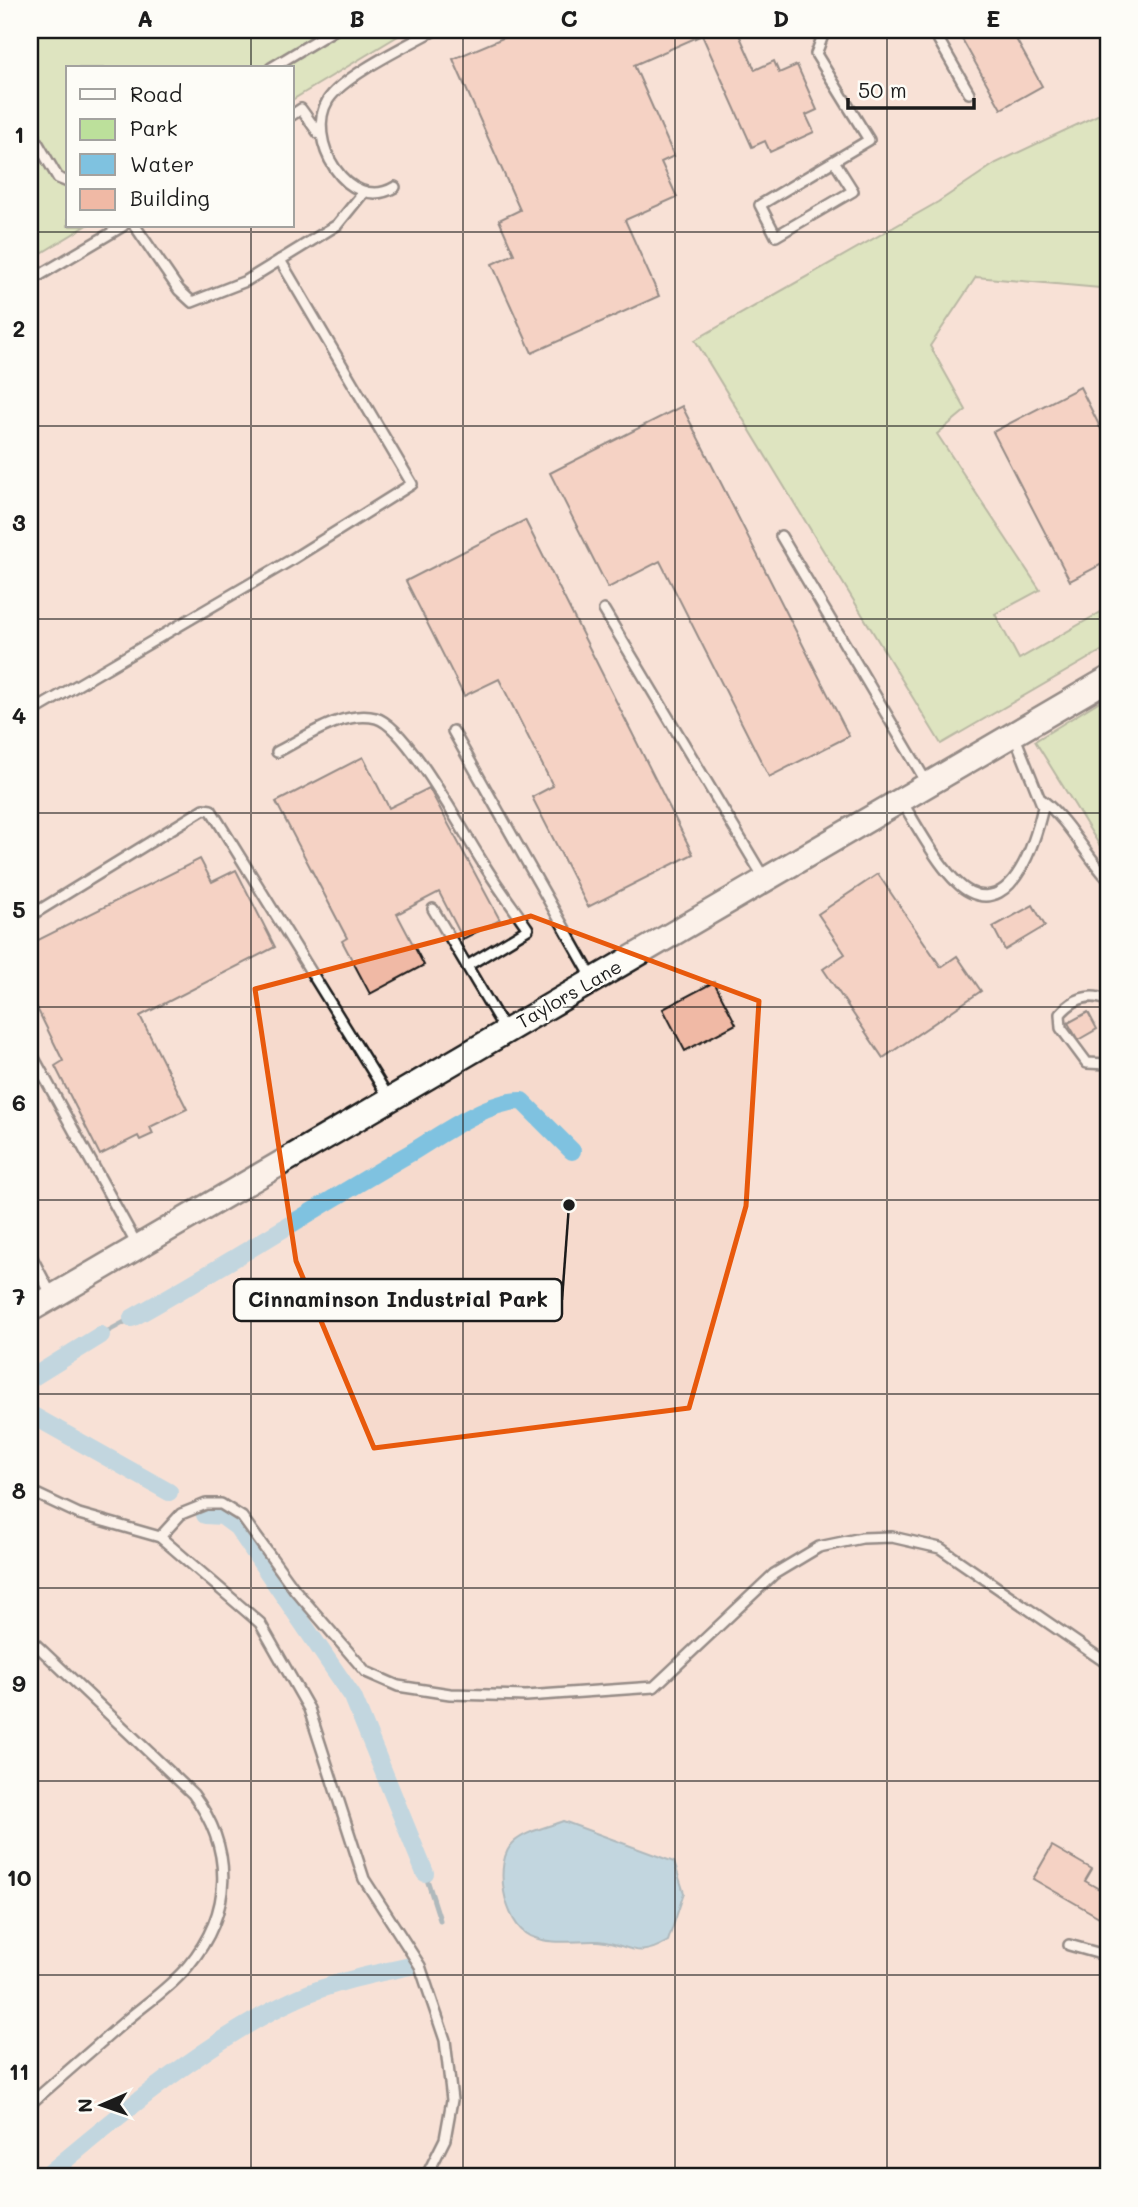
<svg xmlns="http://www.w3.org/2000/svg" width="1138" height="2207" font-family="Mali,sans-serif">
<rect width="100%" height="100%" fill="#f9e8de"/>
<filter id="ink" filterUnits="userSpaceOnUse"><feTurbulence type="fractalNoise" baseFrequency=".0143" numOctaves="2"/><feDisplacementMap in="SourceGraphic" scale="14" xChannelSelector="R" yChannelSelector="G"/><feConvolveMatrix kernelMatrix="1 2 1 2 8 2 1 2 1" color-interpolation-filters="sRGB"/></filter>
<g filter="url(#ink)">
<path fill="#f6dacd" d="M358,30h750v2147h-1078v-1945l38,-6h224v-140z"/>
<g fill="#bce09b" stroke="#6c7e5c" stroke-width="2">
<path d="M30,30h364l4,6 -106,64v-32h-224v158h18l-56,34z"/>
<path d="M1092,30h16v29z"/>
<path d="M1108,110v170l-8,8 -124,-11 -46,69 36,64 -29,24 103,156 -45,24 24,45 89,-51v39l-167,97 -246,-404 243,-138 58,-39z"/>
<path d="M1108,696v163l-73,-118z"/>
</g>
<path fill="#7fc2e0" stroke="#578092" stroke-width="2" d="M563,1821l111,41 10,31 -16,48c-34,20 -37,3 -70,0 -22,-1 -46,5 -68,-5 -26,-12 -38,-75 -16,-94 12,-11 34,-15 49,-21z"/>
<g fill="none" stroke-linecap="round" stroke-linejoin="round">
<g stroke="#578092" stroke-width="5">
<path d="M101,1335l31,-17"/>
<path d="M425,1873l15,47"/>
</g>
<g stroke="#7fc2e0" stroke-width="18">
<path d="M132,1318c95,-53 186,-112 280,-166 28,-17 77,-52 110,-51l50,50"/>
<path d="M30,1379l71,-44"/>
<path d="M30,1414l139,78"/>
<path d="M205,1515l17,1 15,11 116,170 72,176"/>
<path d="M45,2177c74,-62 165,-139 253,-179 35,-16 75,-24 113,-32"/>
</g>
</g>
<g fill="#f0b9a5" stroke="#1c1c1c" stroke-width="2">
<path d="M522,30h215l18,40 19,-9 5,12 18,-8 20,45 -11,5 8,17 -44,20 -5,-11 -13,6 -50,-112 -68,30 40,91 -13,6 16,35 -52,23 34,76 -127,57 -40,-89 22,-10 -15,-34 21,-10 -67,-151z"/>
<path d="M957,30h54l31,56 -41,23z"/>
<path d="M1080,387l28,56v118l-38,20 -77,-149z"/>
<path d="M682,406l167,330 -80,41 -109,-216 -52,27 -58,-115z"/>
<path d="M525,520l168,334 -105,53 -56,-110 21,-11 -54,-107 -35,17 -58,-115z"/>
<path d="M363,757l26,51 40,-20 71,132 -37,19 -24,-47 -42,22 27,51 -54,29 -28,-53 5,-3 -71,-136z"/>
<path d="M200,859l12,23 24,-12 39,77 -135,69 47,93 -37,18 3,7 -13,6 -2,-4 -38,19 -45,-89 8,-5 -33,-67v-50z"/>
<path d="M878,874l63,93 16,-11 24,35 -98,67 -60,-89 22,-15 -27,-40z"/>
<path d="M1033,905l12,21 -40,24 -12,-23z"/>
<path d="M714,982l22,42 -51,27 -22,-42z"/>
<path d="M1088,1012l9,17 -19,11 -10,-17z"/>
<path d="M1052,1846l40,23 -7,12 23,13v7l-9,16 -66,-38z"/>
</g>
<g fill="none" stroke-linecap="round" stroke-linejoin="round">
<defs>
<g id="service">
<path d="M825,30l-9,24 53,86 -109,65 16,31 77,-45 -19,-30"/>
<path d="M933,30l36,63"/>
<path d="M271,68l63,-38"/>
<path d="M292,115l9,-6 18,25"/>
<path d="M30,130l28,48 10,4"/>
<path d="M395,187c-47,28 -91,-49 -67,-87 15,-24 80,-55 107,-70"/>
<path d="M135,226l44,64 13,12 54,-21 91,-56 26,-32"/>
<path d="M30,281l93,-55"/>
<path d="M781,536l146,247"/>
<path d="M1108,595v6"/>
<path d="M604,610l160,268"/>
<path d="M1100,686l8,13"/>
<path d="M30,713l261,-153 121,-76 -132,-224"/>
<path d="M453,731l140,248"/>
<path d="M277,752c27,-14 66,-42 99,-34 31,8 88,116 107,145 14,23 30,44 45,66l-61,37"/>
<path d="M1042,800c27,21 42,53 66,79"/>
<path d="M902,802c15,23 43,78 68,90 44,22 66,-54 73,-85l-28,-70"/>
<path d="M433,909l72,121"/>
<path d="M30,916l174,-107 7,1 178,288"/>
<path d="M1108,1001c-18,-9 -35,-2 -48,13l1,14 26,35 21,1"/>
<path d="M30,1051l107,194"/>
<path d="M30,1254l22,42"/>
<path d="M30,1491l49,23 81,23 100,86 49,86 55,170 56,87 25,74 7,60 -7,39 -19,38"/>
<path d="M160,1537l21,-23 25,-10h15l21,13 53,73 71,82 32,14 52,8 76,2 128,-9 120,-113 45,-27 43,-9 30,-1 48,11 168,116"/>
<path d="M30,1639l163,155c41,55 40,118 -5,172 -17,21 -44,39 -65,57 -31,27 -62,54 -93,81"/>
<path d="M1069,1945l39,11"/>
</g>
<path id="tertiary" d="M30,1310l1078,-631"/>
</defs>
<use href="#service" stroke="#1c1c1c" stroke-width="14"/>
<use href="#tertiary" stroke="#1c1c1c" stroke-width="28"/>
<use href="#service" stroke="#fdfcf7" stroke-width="9"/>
<use href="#tertiary" stroke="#fdfcf7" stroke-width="23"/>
</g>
</g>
<path d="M0 0H1138V2207H0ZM531,916l228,85 -13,205 -57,202 -315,40 -78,-187 -41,-272z" fill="#f9e8de" fill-opacity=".55" fill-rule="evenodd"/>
<path fill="none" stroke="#e8590c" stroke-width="5" stroke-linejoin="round" d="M531,916l228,85 -13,205 -57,202 -315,40 -78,-187 -41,-272z"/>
<path fill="none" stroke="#1c1c1c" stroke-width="2" stroke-opacity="0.55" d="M251,30v38M463,30v2147M675,30v2147M887,30v2147M251,226v1951M30,232h1078M30,426h1078M30,619h1078M30,813h1078M30,1007h1078M30,1200h1078M30,1394h1078M30,1588h1078M30,1781h1078M30,1975h1078"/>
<g text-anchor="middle" stroke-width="5" stroke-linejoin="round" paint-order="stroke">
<g font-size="19" fill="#1c1c1c" stroke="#fdfcf7">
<text transform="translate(569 994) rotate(-30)" y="7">Taylors Lane</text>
</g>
</g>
<path fill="none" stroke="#1c1c1c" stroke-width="2.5" d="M569 1205L562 1300"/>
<circle fill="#1c1c1c" stroke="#fdfcf7" stroke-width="2.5" cx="569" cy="1205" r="7"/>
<rect fill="#fdfcf7" stroke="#1c1c1c" stroke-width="2.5" x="234" y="1279" width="328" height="42" rx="7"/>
<g font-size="21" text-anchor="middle" font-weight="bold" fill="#1c1c1c">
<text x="398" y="1307">Cinnaminson Industrial Park</text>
</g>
<rect width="1138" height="2207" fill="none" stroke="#fdfcf7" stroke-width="77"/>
<rect x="66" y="66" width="228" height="161" fill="#fdfcf7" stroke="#a3a29f" stroke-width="2"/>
<rect x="80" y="89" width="35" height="10" fill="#fdfcf7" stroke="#a3a29f" stroke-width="2"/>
<text x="130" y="102" font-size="21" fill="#1c1c1c">Road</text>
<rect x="80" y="119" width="35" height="21" fill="#bce09b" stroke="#a3a29f" stroke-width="2"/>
<text x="130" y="136" font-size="21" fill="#1c1c1c">Park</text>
<rect x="80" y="154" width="35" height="21" fill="#7fc2e0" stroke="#a3a29f" stroke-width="2"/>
<text x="130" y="172" font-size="21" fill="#1c1c1c">Water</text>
<rect x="80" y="189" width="35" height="21" fill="#f0b9a5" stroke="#a3a29f" stroke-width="2"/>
<text x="130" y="206" font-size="21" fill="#1c1c1c">Building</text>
<g transform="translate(102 2105) rotate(268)" stroke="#fdfcf7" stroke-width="5" paint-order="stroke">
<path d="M0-5L12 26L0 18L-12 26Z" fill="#1c1c1c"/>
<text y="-10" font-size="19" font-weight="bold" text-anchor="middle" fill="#1c1c1c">N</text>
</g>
<path d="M848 98v10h126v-10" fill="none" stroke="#1c1c1c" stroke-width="3.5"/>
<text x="858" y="98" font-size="21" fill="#1c1c1c" stroke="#fdfcf7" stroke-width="5" paint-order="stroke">50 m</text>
<rect x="38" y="38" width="1062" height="2130" fill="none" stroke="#1c1c1c" stroke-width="2.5"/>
<g font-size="23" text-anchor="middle" font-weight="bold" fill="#1c1c1c">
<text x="145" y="27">A</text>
<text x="357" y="27">B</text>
<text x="569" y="27">C</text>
<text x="781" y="27">D</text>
<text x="993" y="27">E</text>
<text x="19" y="143">1</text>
<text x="19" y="337">2</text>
<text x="19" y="531">3</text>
<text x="19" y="724">4</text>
<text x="19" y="918">5</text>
<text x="19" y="1111">6</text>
<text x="19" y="1305">7</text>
<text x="19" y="1499">8</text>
<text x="19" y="1692">9</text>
<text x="19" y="1886">10</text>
<text x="19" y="2080">11</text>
</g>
</svg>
